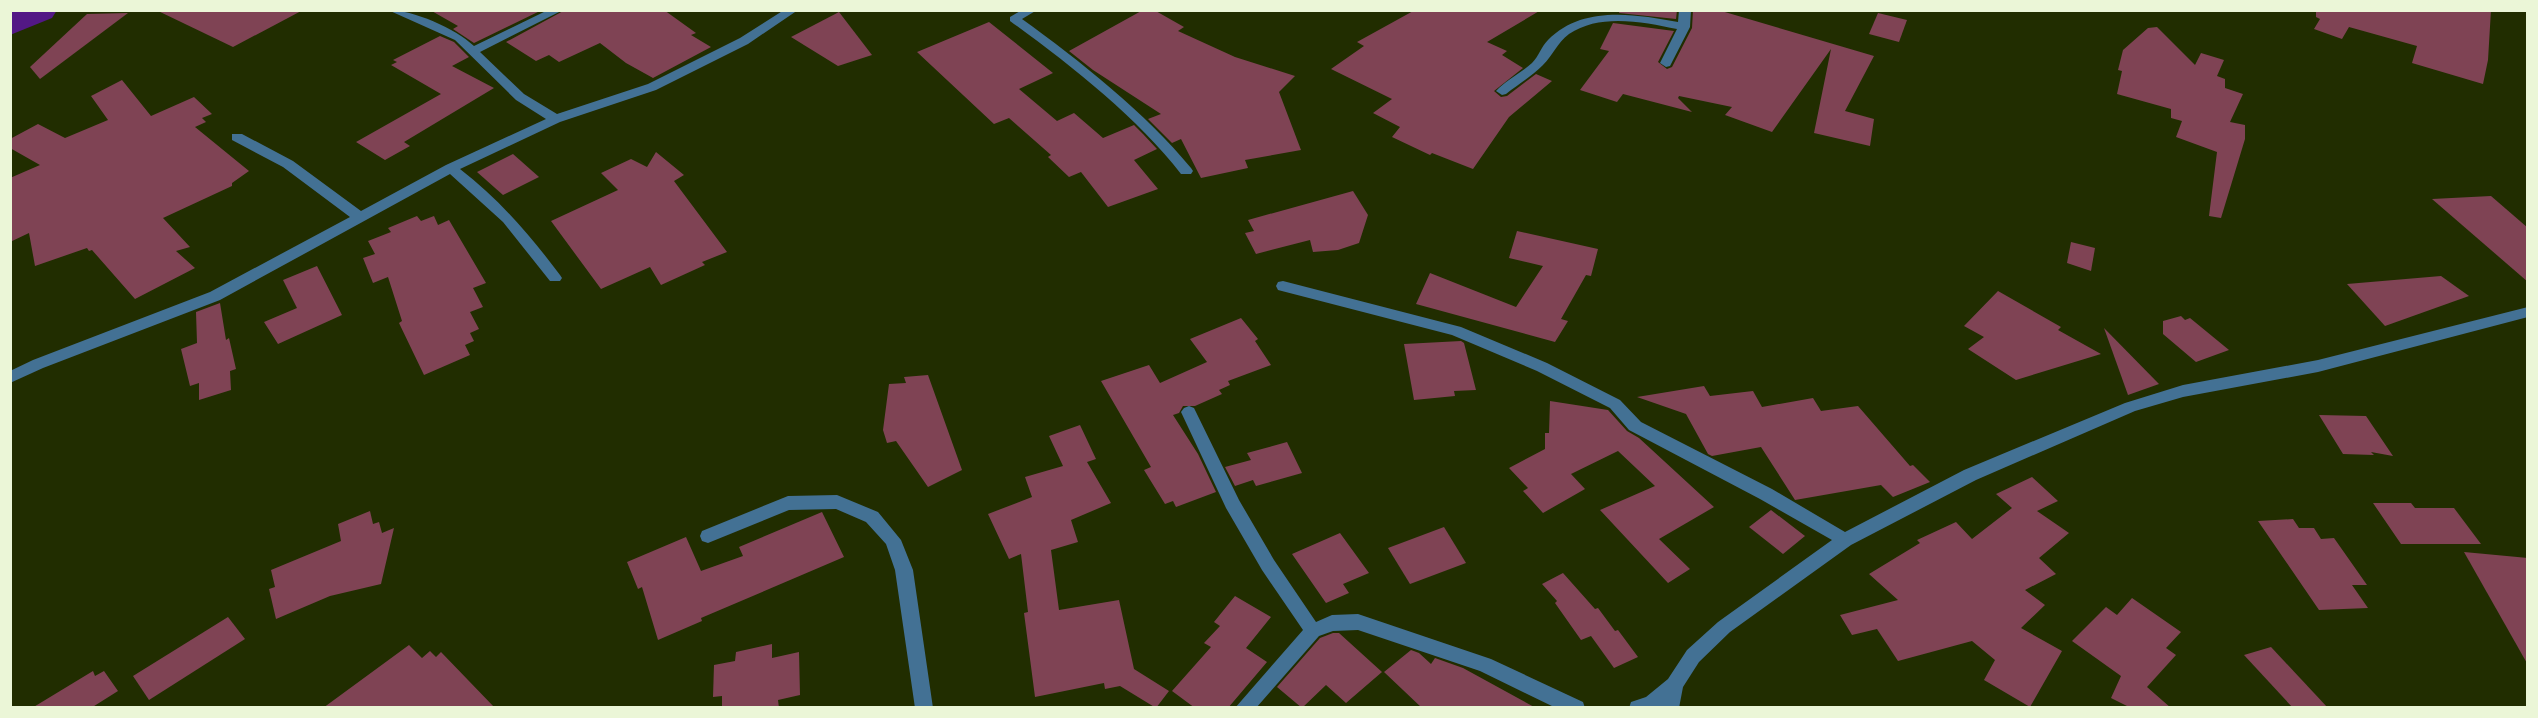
<svg xmlns="http://www.w3.org/2000/svg" width="2538" height="718" font-family="'IBM Plex Sans',sans-serif">
<rect width="100%" height="100%" fill="#212d00"/>
<g fill="none" stroke-linecap="round" stroke-linejoin="round">
<path fill="#531885" fill-rule="evenodd" d="M10,10h47l-5,8 -42,17z"/>
</g>
<g fill="#7f4354">
<path d="M156,10h147l-70,37z"/>
<path d="M430,10h112l-68,33 -21,-14 5,-3z"/>
<path d="M565,10h99l32,23 -5,2 20,12 -58,31 -27,-15 -26,-20 -41,19 -10,-7 -13,6 -30,-19z"/>
<path d="M1143,10h11l30,17 -6,4 57,26 60,19 -16,16 22,58 -56,10 3,8 -47,10 -20,-39 -9,4 -24,-24 13,-5 -68,-44 -24,-19z"/>
<path d="M1415,10h126l-54,32 20,9 -5,4 21,13 -29,23 7,6 6,-1 29,-22 16,7 -43,36 -36,52 -41,-16 -2,2 -38,-18 8,-10 -27,-14 19,-14 -61,-30 33,-23 -7,-4z"/>
<path d="M1620,10h57l-1,9 -57,-6z"/>
<path d="M1693,10h25l156,46 -29,55 29,8 -4,27 -56,-13 17,-84 -59,83 -47,-17 7,-8 -53,-11 -1,2 14,14 -69,-18 -6,8 -37,-12 29,-39 -9,-2 13,-26 61,8 -16,31 9,7 5,-2 20,-39z"/>
<path d="M2316,10h175l-3,50 -5,24 -71,-21 5,-17 -68,-19 -7,12 -28,-10 6,-10 -4,-2z"/>
<path d="M839,12l33,43 -34,11 -47,-29z"/>
<path d="M128,13l-88,66 -10,-12 57,-53z"/>
<path d="M1878,13l29,7 -8,22 -30,-8z"/>
<path d="M989,22l64,51 -34,16 38,32 17,-8 29,25 31,-13 9,9 14,15 -23,11 24,29 -50,18 -27,-35 -12,5 -21,-20 3,-2 -42,-37 -15,6 -77,-72z"/>
<path d="M2157,27l38,38 6,-12 23,7 -7,16 8,3v9l18,6 -13,28 15,3v14l-24,79 -12,-2 8,-64 -41,-15 6,-16 -11,-3v-9l-54,-15 5,-23 -4,-1 5,-20 25,-22z"/>
<path d="M440,36l14,6 15,15 -17,9 42,22 -90,54 6,4 -25,14 -29,-18 85,-48 -50,-29 6,-3 -4,-2z"/>
<path d="M122,80l29,36 43,-19 18,17 -10,4 4,4 -11,5 54,44 -17,12v3l-69,32 27,29 -14,4 19,17 -60,31 -43,-49 -3,1 -2,-3 -52,18 -6,-33 -19,9v-64l30,-13 -30,-17v-9l28,-15 27,14 43,-18 -17,-24z"/>
<path d="M656,152l28,23 -10,6 53,71 -25,10 3,3 -44,20 -11,-18 -49,22 -50,-68 67,-31 -17,-17 30,-14 16,8z"/>
<path d="M513,154l26,23 -36,18 -26,-23z"/>
<path d="M1353,191l15,24 -9,28 -21,7 -25,2 -3,-12 -54,14 -11,-21 9,-2 -6,-11z"/>
<path d="M2491,196l37,32v54l-96,-83z"/>
<path d="M417,216l4,5 13,-5 4,9 11,-5 37,63 -13,5 10,19 -13,5 9,17 -9,4 4,8 -9,4 5,10 -46,20 -25,-52 3,-2 -14,-44 -15,6 -10,-25 12,-4 -7,-13 23,-9 -3,-4z"/>
<path d="M1517,231l81,18 -7,27 -5,-1 -25,44 7,2 -13,21 -139,-38 14,-31 86,34 27,-41 -34,-8z"/>
<path d="M2071,242l24,6 -4,23 -24,-8z"/>
<path d="M317,266l25,49 -64,29 -14,-22 33,-14 -14,-28z"/>
<path d="M2441,276l28,20 -84,30 -38,-42z"/>
<path d="M1998,291l63,36 -3,3 43,24 -85,26 -48,-31 16,-12 -20,-11z"/>
<path d="M220,303l6,37 3,-2 7,31 -6,2 1,19 -32,10v-17l-9,3 -9,-37 16,-6 -1,-31z"/>
<path d="M2181,316l4,4 5,-2 39,32 -33,12 -33,-28v-13z"/>
<path d="M1241,318l17,21 -3,2 16,24 -43,16 2,4 -11,5 3,4 -27,12h-12l-4,7 -6,2 25,39 18,38 -40,15 -3,-6 -8,3 -21,-34 7,-3 -50,-86 48,-16 11,18 47,-21 -17,-23z"/>
<path d="M2104,328l55,56 -31,11z"/>
<path d="M1461,341l3,2 12,47 -22,1 1,5 -41,4 -10,-56z"/>
<path d="M928,375l34,95 -34,17 -32,-46 -9,2 -4,-13 6,-46 17,-1 -2,-6z"/>
<path d="M1704,386l6,10 43,-5 9,16 51,-9 8,13 37,-5 52,60 3,-1 17,17 -37,15 -12,-12 -86,15 -34,-53 -49,9 -4,-2 -22,-40 -49,-17z"/>
<path d="M1550,401l58,9 19,21 12,7 75,69 -55,32 31,30 -22,14 -68,-73 55,-24 -37,-35 -47,23 14,15 -42,24 -20,-22 5,-3 -19,-20 36,-19v-16h4z"/>
<path d="M2319,415l47,1 27,40 -22,-4 3,3 -31,-1z"/>
<path d="M1080,425l16,34 -9,3 24,41 -40,17 7,22 -27,8 8,60 60,-10 15,69 35,22 -13,17 -36,-22 -15,3 -1,-6 -69,14 -11,-84 4,-1 -7,-58 -12,5 -21,-45 44,-17 -7,-20 38,-11 -14,-30z"/>
<path d="M1287,442l15,31 -46,13 -3,-6 -18,6 -10,-19 26,-7 -4,-7z"/>
<path d="M2032,477l26,24 -21,10 32,22 -30,25 17,16 -31,16 20,15 -24,23 41,23 -32,56 -46,-27 11,-20 -23,-19 -74,20 -21,-32 -25,6 -12,-20 58,-15 -29,-26 51,-31 -3,-3 39,-18 16,17 40,-31 -16,-14z"/>
<path d="M2373,503h38l4,5h39l27,36h-80z"/>
<path d="M1771,510l34,26 -22,18 -34,-27z"/>
<path d="M370,511l3,13 6,-2 3,11 12,-5 -13,56 -51,12 -54,23 -7,-30 6,-2 -4,-17 70,-29 -3,-17z"/>
<path d="M822,512l22,45 -143,61 1,3 -44,19 -16,-53 -4,2 -11,-27 59,-25 15,34 42,-15 -4,-9z"/>
<path d="M2293,519l6,9h15l7,11 13,-1 33,47h-15l16,23 -49,2 -61,-89z"/>
<path d="M1444,527l22,36 -56,21 -22,-36z"/>
<path d="M1340,533l29,40 -26,11 6,9 -23,10 -34,-49z"/>
<path d="M2464,552l64,6v107z"/>
<path d="M1563,573l32,36 3,-1 17,23 3,-1 20,27 -24,11 -23,-32 -10,4 -26,-37 2,-2 -15,-17z"/>
<path d="M1235,596l36,21 -25,31 21,14 -39,46h-33l-23,-17 39,-44 -7,-4 16,-17 -6,-4z"/>
<path d="M2132,598l49,34 -15,16 10,7 -29,32 24,21h-40l-20,-10 10,-22 -49,-35 34,-34 11,8z"/>
<path d="M228,617l17,22 -96,61 -16,-24z"/>
<path d="M1333,633h6l43,39 -36,31 -20,-18 -24,23 -25,-21 43,-49z"/>
<path d="M772,644v14l27,-6 1,43 -22,5 1,8h-57v-12l-9,1 1,-32 21,-4 1,-9z"/>
<path d="M409,645l13,13 8,-7 6,6 5,-5 54,56h-172z"/>
<path d="M2271,647l57,61h-35l-49,-53z"/>
<path d="M1411,650l8,3 12,11 4,-6 28,10 73,40h-114l-38,-36z"/>
<path d="M93,671l2,5 9,-5 14,20 -27,17h-59z"/>
</g>
<g fill="none" stroke-linecap="round" stroke-linejoin="round">
<g fill="#437194" fill-rule="evenodd">
<path d="M388,10c25,0 67,18 86,36l74,-36h15l-83,42 44,42 33,20 91,-30 92,-46 44,-28h14l-50,34 -92,46 -96,32 -100,47c39,30 70,66 100,106l2,3 -2,3h-10l-47,-59 -53,-48 -230,126 -177,68 -33,15v-12l23,-11 177,-68 140,-75 -67,-50 -51,-27v-6h10l51,27 68,50 85,-46 100,-46 -30,-19 -61,-60z"/>
<path d="M1022,10h15l-15,9c57,41 125,95 169,149l2,3 -2,3h-10c-43,-56 -113,-111 -171,-153v-4z"/>
<path d="M1679,10h12l-1,17 -20,39 -4,1 -6,-4 17,-34c-34,-7 -77,-16 -108,5 -12,9 -16,21 -26,31 -11,11 -24,19 -37,29l-4,1 -6,-4c10,-11 25,-18 36,-28 7,-7 9,-16 16,-23 34,-35 87,-26 130,-18z"/>
<path d="M1283,281l178,46 86,36 73,37 21,22 131,67 73,43 119,-62 161,-67 58,-18 135,-25 210,-53v10l-210,55 -135,25 -48,14 -159,69 -125,65 -121,87 -31,30 -16,25 -4,21h-50l2,-6 15,-5 22,-18 19,-29 31,-28 114,-82 -72,-41 -131,-69 -19,-22 -73,-37 -85,-36 -174,-45 -2,-4 2,-4z"/>
<path d="M1189,406l5,2 45,92 35,60 42,62 16,-7 26,-1 133,45 92,43 2,6h-29l-76,-37 -122,-41 -25,1 -14,5 -63,72h-21l68,-78 -41,-60 -36,-62 -45,-96 3,-4z"/>
<path d="M837,495l41,17 23,28 12,30 20,138h-18l-20,-138 -9,-26 -20,-22 -30,-13 -47,1 -81,33 -6,-2 -2,-5 2,-5 86,-35z"/>
</g>
</g>
<rect width="2538" height="718" fill="none" stroke="#ebf6d7" stroke-width="24"/>
</svg>
